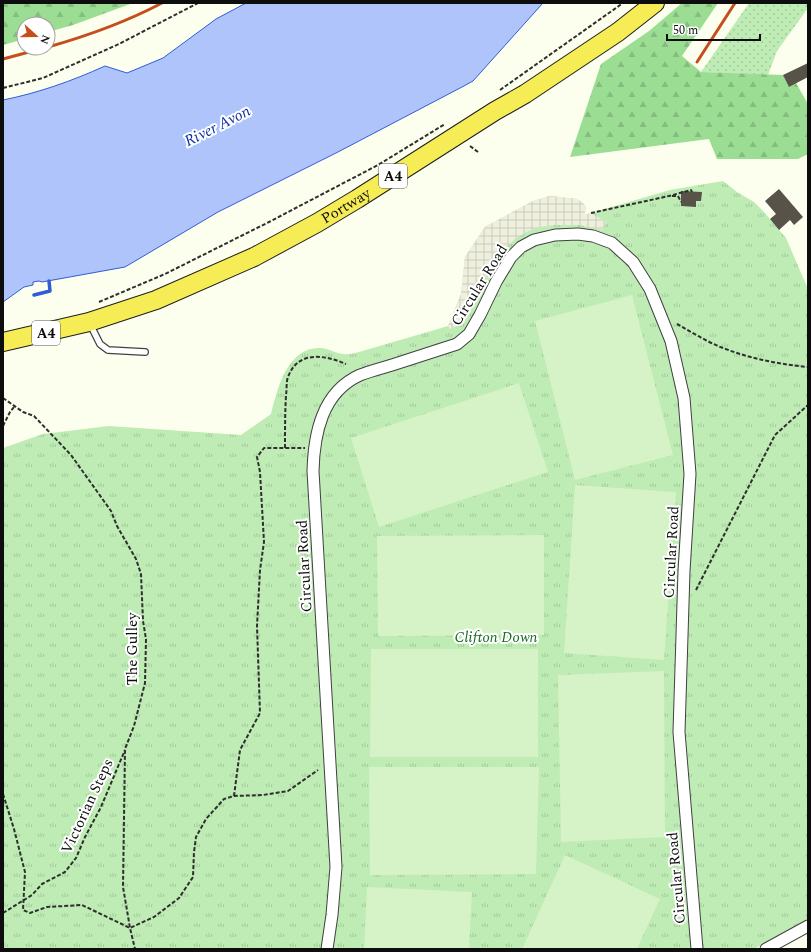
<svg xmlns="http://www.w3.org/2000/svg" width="811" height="952" font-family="Spectral,serif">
<defs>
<pattern id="grass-dots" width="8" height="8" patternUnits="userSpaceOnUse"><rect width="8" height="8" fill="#beecb4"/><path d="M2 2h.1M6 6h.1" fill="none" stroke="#a2c99a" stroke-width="1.8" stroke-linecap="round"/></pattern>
<pattern id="forest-firs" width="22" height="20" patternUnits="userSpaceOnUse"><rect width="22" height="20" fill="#9bde93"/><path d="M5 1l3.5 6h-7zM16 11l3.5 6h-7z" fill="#84bd7e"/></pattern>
<pattern id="park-tufts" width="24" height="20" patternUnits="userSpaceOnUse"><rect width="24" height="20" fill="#beecb4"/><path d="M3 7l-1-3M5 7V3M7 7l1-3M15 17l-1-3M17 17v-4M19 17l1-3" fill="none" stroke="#a2c99a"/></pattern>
<pattern id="plaza-grid" width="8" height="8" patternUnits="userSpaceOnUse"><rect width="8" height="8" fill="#eeefdc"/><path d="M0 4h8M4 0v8" fill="none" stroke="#cbccbc"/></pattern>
</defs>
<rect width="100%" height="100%" fill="#fcffed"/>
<path fill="url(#grass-dots)" d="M749,3h59v5l-31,43 -9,24 -67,-3z"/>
<g fill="url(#forest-firs)">
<path d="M3,3h130l-60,22 -25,7v-8h-24v15l-21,6z"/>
<path d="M682,3h36l-36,53 19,16 82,3 6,11 7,-3 12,21v50l-10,5h-81l-8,-20 -139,18 31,-93 48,-33z"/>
</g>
<path fill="url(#park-tufts)" d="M723,181l14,11 17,10 11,11 21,25 22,51v631l-54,29h-751v-501l40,-14 66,-8 132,9 30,-21c6,-24 16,-67 49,-66 8,0 15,5 23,6 5,1 11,-1 16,-2l89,-26 13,-32 4,-37 20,-30 48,-26 17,-5 27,3 6,4 3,4 -2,8 86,-25z"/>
<g fill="#d5f3c7">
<path d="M632,295l41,160 -98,25 -40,-159z"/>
<path d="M519,383l29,89 -169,55 -28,-89z"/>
<path d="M575,485l101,7 -12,168 -100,-7z"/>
<path d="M544,535v100l-166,1 -1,-100z"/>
<path d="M371,649h167v108h-168z"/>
<path d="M664,671l1,166 -104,5 -3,-167z"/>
<path d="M369,767h170l-3,107 -166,1z"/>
<path d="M565,855l95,44 -23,50h-115z"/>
<path d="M367,887l105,5 -3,57h-105z"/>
</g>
<path fill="url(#plaza-grid)" d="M550,196l27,3 6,4 3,4 -2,8 7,-2 15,9 -3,8 -24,-5h-24l-16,2 -13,5 -12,8 -11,10 -20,31 -17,38 -6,5 -10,5 -2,-3 13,-32 4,-37 20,-30 48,-26z"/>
<path fill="#aec4fa" stroke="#315cd6" d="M246,3h297l-70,78 -11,6 -124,65 -120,60 -93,55 -83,15 -3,-1 -6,1v3l-9,2 -21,15v-202c35,-7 69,-19 102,-34l22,7 36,-15 53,-39z"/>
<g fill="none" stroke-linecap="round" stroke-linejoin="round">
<path stroke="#315cd6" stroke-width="3.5" d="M34,295l16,-4 -1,-10"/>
</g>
<g fill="#575349">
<path d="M808,63v14l-19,10 -6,-12z"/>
<path d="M779,189l24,28 -9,8 -4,-5 -11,10 -9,-11 6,-5 -11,-13z"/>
<path d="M681,191l21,1 -1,9h-5v6l-15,-1z"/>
</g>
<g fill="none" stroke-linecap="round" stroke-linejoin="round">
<defs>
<path id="service" d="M90,324l10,20 8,6 37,2"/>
<g id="minor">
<path d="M327,949l5,-34 4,-48 -23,-396c1,-37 9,-79 47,-96 10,-4 22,-7 32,-10 22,-7 43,-14 65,-21l12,-10 11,-19 16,-33 15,-25 10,-10 13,-7 21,-5 23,-1 15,2 19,7 21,19 17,27 21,52 13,57 6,76 -6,97 -5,161 18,217"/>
<path d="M766,949l42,-23"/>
</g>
<g id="trunk">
<path id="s1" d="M3,342l86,-20 67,-22 98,-43 63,-34 40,-24 138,-88 30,-17 93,-62 37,-29"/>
</g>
</defs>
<use href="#service" stroke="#404040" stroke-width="8"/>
<use href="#minor" stroke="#404040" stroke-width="13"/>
<use href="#trunk" stroke="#1e1e1e" stroke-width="20"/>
<g stroke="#2f2f2f" stroke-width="2" stroke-dasharray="4 2" stroke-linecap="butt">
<path d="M3,88l40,-10 76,-34 79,-41"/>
<path d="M500,90l123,-87"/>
<path d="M470,146l8,6"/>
<path d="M672,196h6l3,6"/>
<path d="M591,213l78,-17 22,-6 1,2"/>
<path d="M99,302l66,-28 104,-52 109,-57 67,-41"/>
<path d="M677,324c13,7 27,16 41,22 29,12 59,18 90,21"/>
<path d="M3,398l20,14 11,4 37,39 40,56 6,15 19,33 5,15 2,47 3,18 -1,44 -11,43 -9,23 -2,138 7,41 5,21"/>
<path d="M3,426l7,-14 4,-5"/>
<path d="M285,448c0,-18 0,-35 1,-53 1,-5 0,-13 2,-18 10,-27 37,-22 58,-13"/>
<path d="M696,590l79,-155 33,-30"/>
<path d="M3,794l11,35 11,43 -2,38 7,3 17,-6 35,-2 48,23 24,-11 25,-19 14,-21 1,-25 2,-15 10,-18 18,-20 10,-3 29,-1 25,-4 30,-21"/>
<path d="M234,796l6,-46 20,-37 -3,-87 3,-56 4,-28 -4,-70 -3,-15 7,-9h41"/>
<path d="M3,913l29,-18 10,-11 23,-12 11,-14 9,-21 16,-30 24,-57"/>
</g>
<use href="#service" stroke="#fff" stroke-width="5.5"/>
<use href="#minor" stroke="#fff" stroke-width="11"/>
<use href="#trunk" stroke="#f6ec55" stroke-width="18"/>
<g stroke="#c64e1c" stroke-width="3">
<path d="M48,47c39,-11 78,-25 114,-44"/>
<path d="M3,59l41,-11"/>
<path d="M697,62l38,-59"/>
</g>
</g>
<g text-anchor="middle" stroke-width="4" stroke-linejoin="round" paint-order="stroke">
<g fill="#fff" stroke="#565656" stroke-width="1">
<rect x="379" y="164" width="28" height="24" rx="3"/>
<rect x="32" y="321" width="28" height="24" rx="3"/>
</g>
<g font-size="14" font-weight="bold" fill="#0d0d0d">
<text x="393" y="181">A4</text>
<text x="46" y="338">A4</text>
</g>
<g font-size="15" fill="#0d0d0d" stroke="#fff">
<text dy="5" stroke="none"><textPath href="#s1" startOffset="371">Portway</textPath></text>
<text transform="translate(479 285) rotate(-58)" y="5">Circular Road</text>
<text transform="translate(671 552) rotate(-87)" y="5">Circular Road</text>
<text transform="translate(304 566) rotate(-93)" y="5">Circular Road</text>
<text transform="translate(132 649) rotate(-90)" y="5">The Gulley</text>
<text transform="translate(87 806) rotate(-65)" y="5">Victorian Steps</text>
<text transform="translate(676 878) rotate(-95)" y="5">Circular Road</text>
</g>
<g font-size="15" font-style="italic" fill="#196924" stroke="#fff">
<text x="496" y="642">Clifton Down</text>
</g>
<g font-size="16" font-style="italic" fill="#0e31a7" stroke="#fff">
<text transform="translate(217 125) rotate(-27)" y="6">River Avon</text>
</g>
</g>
<rect width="811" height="952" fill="none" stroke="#0d0d0d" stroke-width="8"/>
<g transform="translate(36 36) rotate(111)"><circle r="19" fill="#ffffff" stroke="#9e9e9e"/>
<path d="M0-3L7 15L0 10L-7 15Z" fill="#c64e1c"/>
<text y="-6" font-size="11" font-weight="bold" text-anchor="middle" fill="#0d0d0d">N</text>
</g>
<path d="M667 34v6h93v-6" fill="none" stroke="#0d0d0d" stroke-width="2"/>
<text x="673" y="34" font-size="12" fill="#0d0d0d" stroke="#ffffff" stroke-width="3" paint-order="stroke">50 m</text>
</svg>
